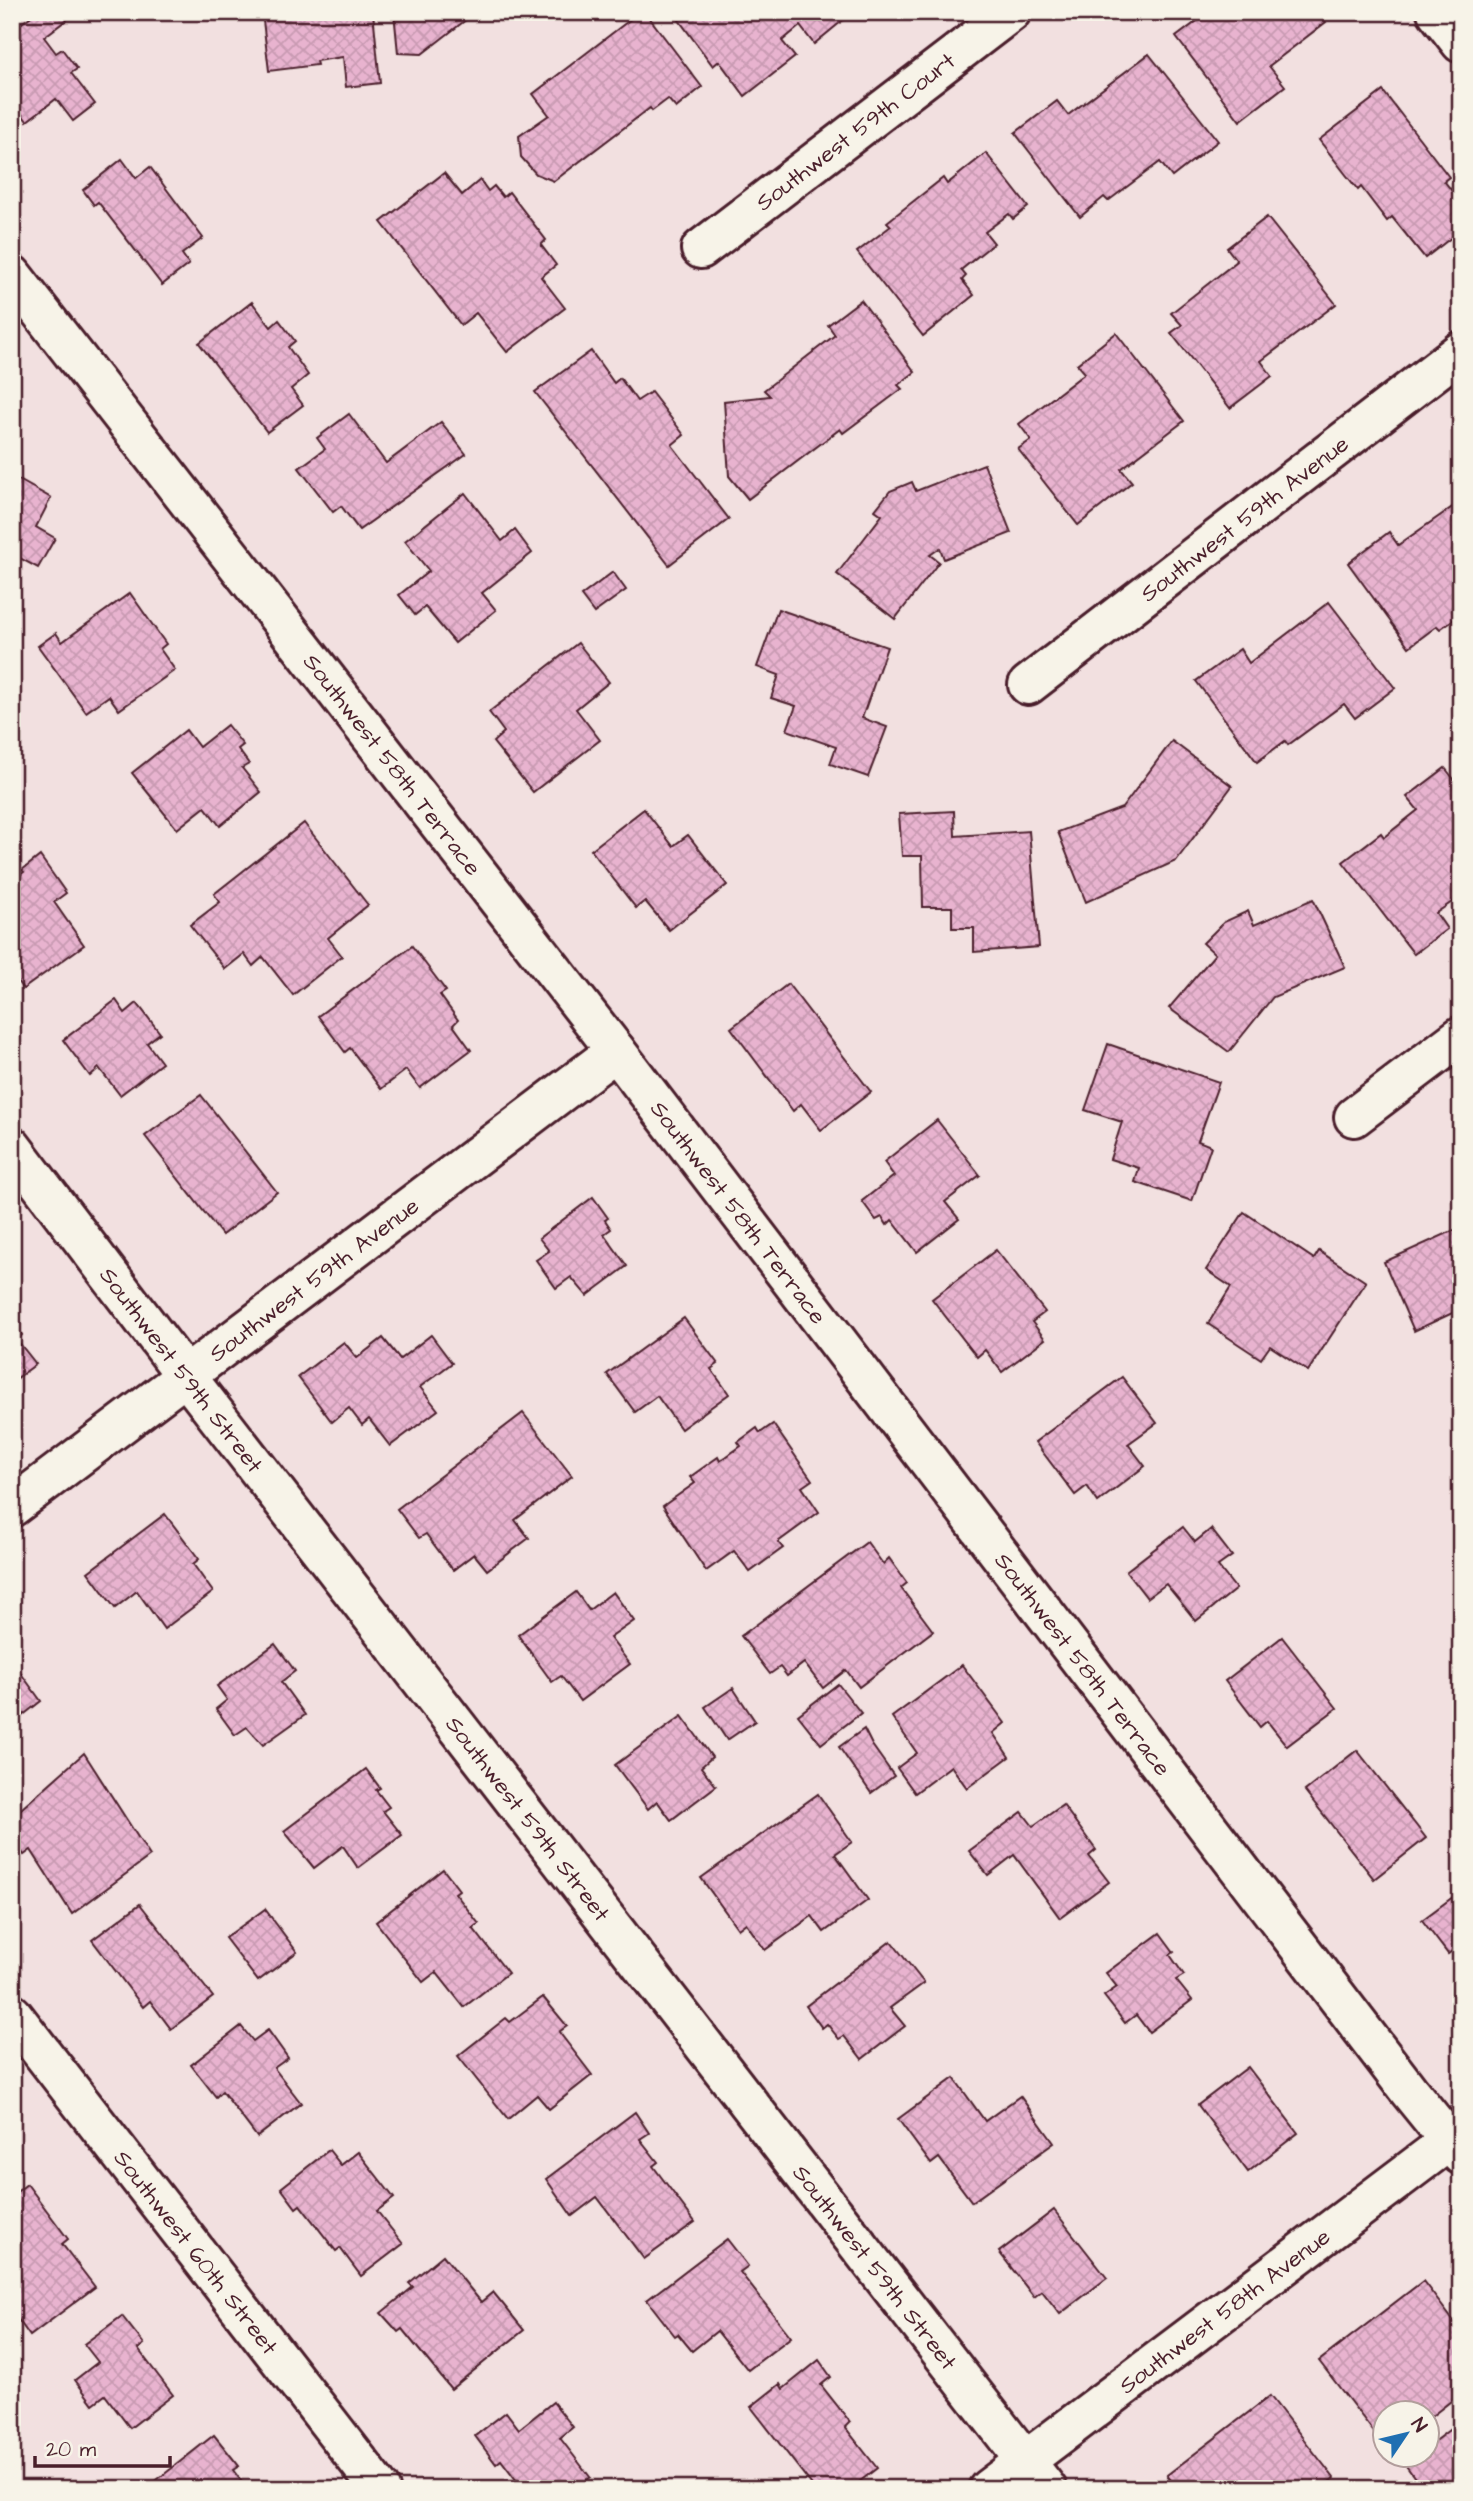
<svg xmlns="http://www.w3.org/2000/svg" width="1473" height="2501" font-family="'Architects Daughter',sans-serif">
<defs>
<pattern id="building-cross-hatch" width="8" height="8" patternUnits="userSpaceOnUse" patternTransform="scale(1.75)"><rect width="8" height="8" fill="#e8b3cf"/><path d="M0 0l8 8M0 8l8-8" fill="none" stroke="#c89ab2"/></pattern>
</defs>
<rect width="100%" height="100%" fill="#f2e0e0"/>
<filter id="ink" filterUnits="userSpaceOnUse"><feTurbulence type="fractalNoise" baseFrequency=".0143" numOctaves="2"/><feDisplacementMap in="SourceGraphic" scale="14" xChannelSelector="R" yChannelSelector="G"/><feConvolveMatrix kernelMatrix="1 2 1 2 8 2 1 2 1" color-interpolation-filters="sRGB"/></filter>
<g filter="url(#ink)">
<g fill="url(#building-cross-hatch)" stroke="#4a1f2b" stroke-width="2">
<path d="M26,12h51l-33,25 12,16 6,-4 15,20 -6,4 24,31 -22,17 -17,-22 -29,22 -15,-20v-71l18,-13z"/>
<path d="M262,12h111l7,71 -34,4 -3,-30 -27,4 1,4 -48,6z"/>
<path d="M394,12h82l-54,42 -24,-1z"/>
<path d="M640,12h5l57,75 -26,21 -8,-9 -16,12 -2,-3 -96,73 -18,-7 -15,-17 -2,-21 30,-21 -16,-21z"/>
<path d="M673,12h180l-39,32 -14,-18 -18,15 13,16 -50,39 -26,-35 -6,5z"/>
<path d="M1209,12h109l8,10 -57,44 16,20 -45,35 -64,-84z"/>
<path d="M1149,54l69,87 -46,36 -12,-15 -52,39 -4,-4 -24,20 -65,-84 42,-32 11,14z"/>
<path d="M1383,91l66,86 -5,4 17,21v28l-36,28 -33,-41 -5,4 -26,-34 -3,3 -39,-50z"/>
<path d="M986,153l42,54 -15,12 -4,-5 -24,18 9,11 -33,27 5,6 -4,4 12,15 -51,41 -66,-84 34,-26 -4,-4 56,-44 4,6z"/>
<path d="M122,159l14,19 14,-11 53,71 -21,16 7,10 -27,21 -64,-83 -4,3 -11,-15z"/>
<path d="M444,173l18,22 18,-15 8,11 6,-5 9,11 6,-5 37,48 -5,5 15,20 -15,12 24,31 -58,44 -31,-39 -15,12 -80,-103z"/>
<path d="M1267,217l69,87 -75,57 11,15 -42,32 -59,-75 11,-8 -11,-12 66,-52 -10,-13z"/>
<path d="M861,300l54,72 -17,13 4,4 -59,44 -3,-4 -92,70 -19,-23 -5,-75 46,-5 -6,-6 71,-55 -7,-10z"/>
<path d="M252,302l19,25 8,-7 16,21 -7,6 20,28 -17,14 12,16 -36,27 -68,-89z"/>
<path d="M1116,333l68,88 -63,48 11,13 -54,43 -60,-76 13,-9 -12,-16 66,-51 -8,-9z"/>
<path d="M591,351l23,32 6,-5 17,23 14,-9 33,43 -12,10 57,74 -60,46 -134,-173z"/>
<path d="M349,414l37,49 55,-41 25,32 -107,76 -18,-24 -8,6 -34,-44 26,-19 -8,-11z"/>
<path d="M984,464l27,69 -67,26 -4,-11 -10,7 9,7 -44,57 -58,-45 45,-59 -7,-5 15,-19 22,-9 4,9z"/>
<path d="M12,476l39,22 -15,29 19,11 -17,30 -26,-14z"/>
<path d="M465,493l37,48 13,-11 17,23 -50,40 14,17 -41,33 -30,-36 -10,8 -16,-20 30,-24 -24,-30z"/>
<path d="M1461,501v113l-21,15 -3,-3 -28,21 -61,-84 41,-31 9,13z"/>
<path d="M613,572l13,18 -32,23 -13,-17z"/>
<path d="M130,593l36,51 -6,5 15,21 -56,40 -10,-14 -23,16 -48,-66 18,-13 6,9z"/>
<path d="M1329,602l66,86 -40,30 -11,-14 -56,41 -3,-4 -28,21 -61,-81 44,-32 9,14z"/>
<path d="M778,609l109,38 -25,71 25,9 -19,50 -38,-13 6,-17 -49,-17 9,-24 -25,-8 8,-23 -22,-8z"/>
<path d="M578,643l31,39 -33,27 24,31 -67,52 -40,-50 11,-10 -15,-20z"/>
<path d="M227,725l16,20 -5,4 11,15 -7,4 19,24 -41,34 -15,-19 -28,22 -45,-56 54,-43 13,17z"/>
<path d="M1172,741l60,45 -56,75 -90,41 -28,-70 64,-24z"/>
<path d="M1445,768l16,20v108l-25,17 11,16 -33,25 -71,-92 38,-29 3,4 34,-27 -11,-13z"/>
<path d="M644,809l29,37 15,-11 39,50 -58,45 -24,-29 -9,7 -45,-58z"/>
<path d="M954,811l1,25 74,-5 10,116 -65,5v-24h-22v-21h-29l-1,-51h-20l-3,-42z"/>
<path d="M304,823l64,82 -40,33 14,18 -49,39 -30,-38 -10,9 -9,-12 -19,15 -35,-44 30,-23 -6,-8z"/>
<path d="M40,856l26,37 -12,9 30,43 -61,44 -11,-15v-93l12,-9 -2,-2z"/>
<path d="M1313,899l32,68 -72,30 -44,55 -60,-44 46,-54 -12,-11 21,-21 24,-11 6,14z"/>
<path d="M412,946l34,45 -6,4 18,25 -5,5 18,25 -51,38 -14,-18 -25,19 -31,-41 -5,4 -27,-36z"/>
<path d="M788,984l83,108 -50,38 -20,-26 -8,7 -62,-83z"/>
<path d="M116,1000l9,13 12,-10 23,30 -13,10 15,20 -42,32 -21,-27 -9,8 -27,-36z"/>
<path d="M1108,1044l111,38 -21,59 13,5 -19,55 -57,-19 4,-14 -29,-9 12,-37 -37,-12z"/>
<path d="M201,1095l76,97 -55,43 -77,-99z"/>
<path d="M937,1120l43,55 -35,27 14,17 -42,33 -25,-32 -5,5 -5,-8 -6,3 -14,-19 32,-25 -10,-14z"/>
<path d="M593,1197l15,21 -3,2 6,9 -7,5 23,32 -40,30 -16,-19 -15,11 -20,-28 13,-9 -10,-13z"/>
<path d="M1244,1212l70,47 5,-8 47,31 -58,89 -38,-25 -9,13 -53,-35 23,-37 -25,-17z"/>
<path d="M1461,1227v82l-47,22 -30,-69z"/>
<path d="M996,1250l49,62 -13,10 13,17 -43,33 -17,-22 -8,7 -45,-58z"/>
<path d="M684,1318l34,46 -7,5 18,25 -48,35 -24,-33 -22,16 -28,-38z"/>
<path d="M12,1322l10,13 -5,5 19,24 -24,18z"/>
<path d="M431,1335l21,28 -32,24 18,23 -48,36 -21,-27 -7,6 -13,-17 -17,14 -34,-45 46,-35 13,16 26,-20 17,21z"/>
<path d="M1122,1377l35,46 -29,21 17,22 -47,36 -11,-16 -12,9 -40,-53z"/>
<path d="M523,1413l49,63 -57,44 14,18 -42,32 -13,-16 -21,16 -27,-36 -7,4 -22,-29z"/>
<path d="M773,1424l39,56 -10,7 17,25 -41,30 5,6 -33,24 -16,-21 -28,20 -43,-65 32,-23 -5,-6 28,-20 2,4 21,-15 -3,-4 19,-14 3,5z"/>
<path d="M165,1514l34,45 -6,5 20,28 -49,37 -27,-38 -22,17 -27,-36z"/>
<path d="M1183,1527l12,15 16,-13 21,27 -14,10 18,23 -40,32 -30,-37 -19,14 -21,-27z"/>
<path d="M867,1542l16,22 6,-6 18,25 -6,5 32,43 -74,56 -13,-17 -23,18 -19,-25 -17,13 -7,-9 -10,7 -29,-38z"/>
<path d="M576,1592l13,18 24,-18 21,29 -24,17 20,26 -50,37 -19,-25 -9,6 -34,-47z"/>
<path d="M1282,1637l55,71 -50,38 -20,-25 -7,6 -35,-46z"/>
<path d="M275,1644l20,27 -14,11 24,33 -42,30 -16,-18 -12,8 -19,-26 11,-9 -10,-14z"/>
<path d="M12,1661l29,40 -29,23z"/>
<path d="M962,1665l43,58 -12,10 16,24 -42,31 -16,-22 -36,27 -18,-25 20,-15 -25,-36z"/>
<path d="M838,1684l23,29 -40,31 -23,-29z"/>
<path d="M733,1688l22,33 -28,19 -22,-33z"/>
<path d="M682,1716l30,41 -11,10 15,19 -45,34 -14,-19 -9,8 -33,-44z"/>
<path d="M864,1729l8,16 22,31 -23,17 -32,-46z"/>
<path d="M1357,1750l69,88 -52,41 -69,-88z"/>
<path d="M84,1753l66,103 -78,58 -41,-64 -7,5 -12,-16v-22z"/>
<path d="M366,1769l14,19 -4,2 13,17 -6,4 19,24 -44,33 -15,-22 -29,22 -30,-37z"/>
<path d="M818,1794l34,48 -17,12 33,46 -44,32 -12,-16 -47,34 -19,-27 -8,6 -37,-51z"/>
<path d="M1063,1805l33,45 -7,6 20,26 -49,36 -46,-63 -26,20 -19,-24 53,-39 11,14z"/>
<path d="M443,1869l16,21 -4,3 24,31 -6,4 35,45 -44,34 -28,-35 -13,10 -47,-60z"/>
<path d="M1461,1891v65l-6,-7 -7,5 -26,-34z"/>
<path d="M140,1904l73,93 -42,32 -21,-28 -7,6 -51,-67z"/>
<path d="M265,1909l32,43 -39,29 -33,-43z"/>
<path d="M1160,1933l14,19 -4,3 14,20 -8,5 16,20 -43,32 -13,-17 -11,8 -21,-27 13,-9 -11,-14z"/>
<path d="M891,1941l33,42 -34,25 15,18 -43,33 -18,-23 -5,3 -12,-15 -5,4 -16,-22z"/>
<path d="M543,1997l24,29 -8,6 33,43 -43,34 -12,-14 -29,24 -50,-63 48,-38 4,4z"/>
<path d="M241,2026l12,15 15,-11 20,28 -14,10 27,35 -44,34 -35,-46 -6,6 -25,-32z"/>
<path d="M1248,2067l50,66 -50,39 -50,-67z"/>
<path d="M954,2078l31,43 35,-25 34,47 -82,59 -33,-44 -8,6 -33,-45z"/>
<path d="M635,2112l14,21 -9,6 18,23 -5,4 42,56 -51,37 -47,-62 -25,19 -26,-37z"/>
<path d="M329,2150l12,15 17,-13 36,46 -17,13 26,33 -42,32 -21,-28 -4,3 -36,-46 -4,3 -15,-20z"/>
<path d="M27,2184l41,55 -6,5 33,43 -65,49 -18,-25v-119l2,2z"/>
<path d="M1054,2210l53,68 -47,36 -18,-23 -8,6 -35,-45z"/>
<path d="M727,2239l21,27 -8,6 51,65 -43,33 -31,-39 -25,20 -14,-17 -3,2 -28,-36z"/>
<path d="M443,2255l38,47 12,-10 31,38 -73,59 -49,-60 -4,3 -17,-19 32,-26 -4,-4z"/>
<path d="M1423,2281l38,50v52l-6,5 5,6 -32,25v-5h-42v28l-3,2 -64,-83z"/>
<path d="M122,2316l22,28 -6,5 35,46 -43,33 -25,-33 -12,9 -18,-24 23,-18 -14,-18z"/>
<path d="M819,2360l12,17 -10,8 29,37 -5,5 32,41 -27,21h-35l-64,-82 29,-23 3,5z"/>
<path d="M1270,2396l64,82 -14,11h-142l-11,-14z"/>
<path d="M553,2402l20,25 -13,11 30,39 -16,12h-51l-22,-29 -5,4 -21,-28 31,-24 13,17z"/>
<path d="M1461,2421v68h-38l-19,-26 10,-7h14v-10z"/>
<path d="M214,2435l25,31 -6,4 14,19h-97l-2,-2z"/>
</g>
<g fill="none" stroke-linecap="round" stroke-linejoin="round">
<defs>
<g id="street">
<path d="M1437,12l24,31"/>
<path id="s1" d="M701,249l310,-237"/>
<path id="s2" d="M12,275l604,776 793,1040 52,64"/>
<path id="s3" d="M1028,685l433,-334"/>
<path d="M1354,1117l107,-81"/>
<path id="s4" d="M12,1147l174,229 861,1113"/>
<path id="s5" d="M12,1507l604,-456"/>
<path id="s6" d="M12,2014l368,475"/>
<path id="s7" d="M988,2489l473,-357"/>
</g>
</defs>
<use href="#street" stroke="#4a1f2b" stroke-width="44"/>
<use href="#street" stroke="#f7f3e8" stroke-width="38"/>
</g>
</g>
<g text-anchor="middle" stroke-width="7" stroke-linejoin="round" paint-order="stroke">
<g font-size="23" fill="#4a1f2b" stroke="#f7f3e8">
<text dy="8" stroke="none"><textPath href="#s1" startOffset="194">Southwest 59th Court</textPath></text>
<text dy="8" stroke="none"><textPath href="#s3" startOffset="273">Southwest 59th Avenue</textPath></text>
<text dy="8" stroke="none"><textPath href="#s2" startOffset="620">Southwest 58th Terrace</textPath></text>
<text dy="8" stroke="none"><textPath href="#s2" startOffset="1186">Southwest 58th Terrace</textPath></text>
<text dy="8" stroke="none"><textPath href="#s5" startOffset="378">Southwest 59th Avenue</textPath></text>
<text dy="8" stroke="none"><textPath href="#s4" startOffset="280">Southwest 59th Street</textPath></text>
<text dy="8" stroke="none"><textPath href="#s2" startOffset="1754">Southwest 58th Terrace</textPath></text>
<text dy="8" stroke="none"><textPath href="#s4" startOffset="847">Southwest 59th Street</textPath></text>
<text dy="8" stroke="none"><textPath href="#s6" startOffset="301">Southwest 60th Street</textPath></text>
<text dy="8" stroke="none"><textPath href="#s4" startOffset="1414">Southwest 59th Street</textPath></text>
<text dy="8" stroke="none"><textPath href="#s7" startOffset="296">Southwest 58th Avenue</textPath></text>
</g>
</g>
<rect width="1473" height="2501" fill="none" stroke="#f7f3e8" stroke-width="42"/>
<rect x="21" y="21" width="1431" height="2459" fill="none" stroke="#4a1f2b" stroke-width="2.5" filter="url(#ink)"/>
<g transform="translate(1406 2434) rotate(55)"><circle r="33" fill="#f7f3e8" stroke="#b29e9c" stroke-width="2"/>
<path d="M0-5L12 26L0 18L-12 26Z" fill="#1f6fb2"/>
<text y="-10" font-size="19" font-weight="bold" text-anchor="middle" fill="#4a1f2b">N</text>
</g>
<path d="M35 2456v10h135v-10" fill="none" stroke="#4a1f2b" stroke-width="3.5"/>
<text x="46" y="2456" font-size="21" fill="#4a1f2b" stroke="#f7f3e8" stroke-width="5" paint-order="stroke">20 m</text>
</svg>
